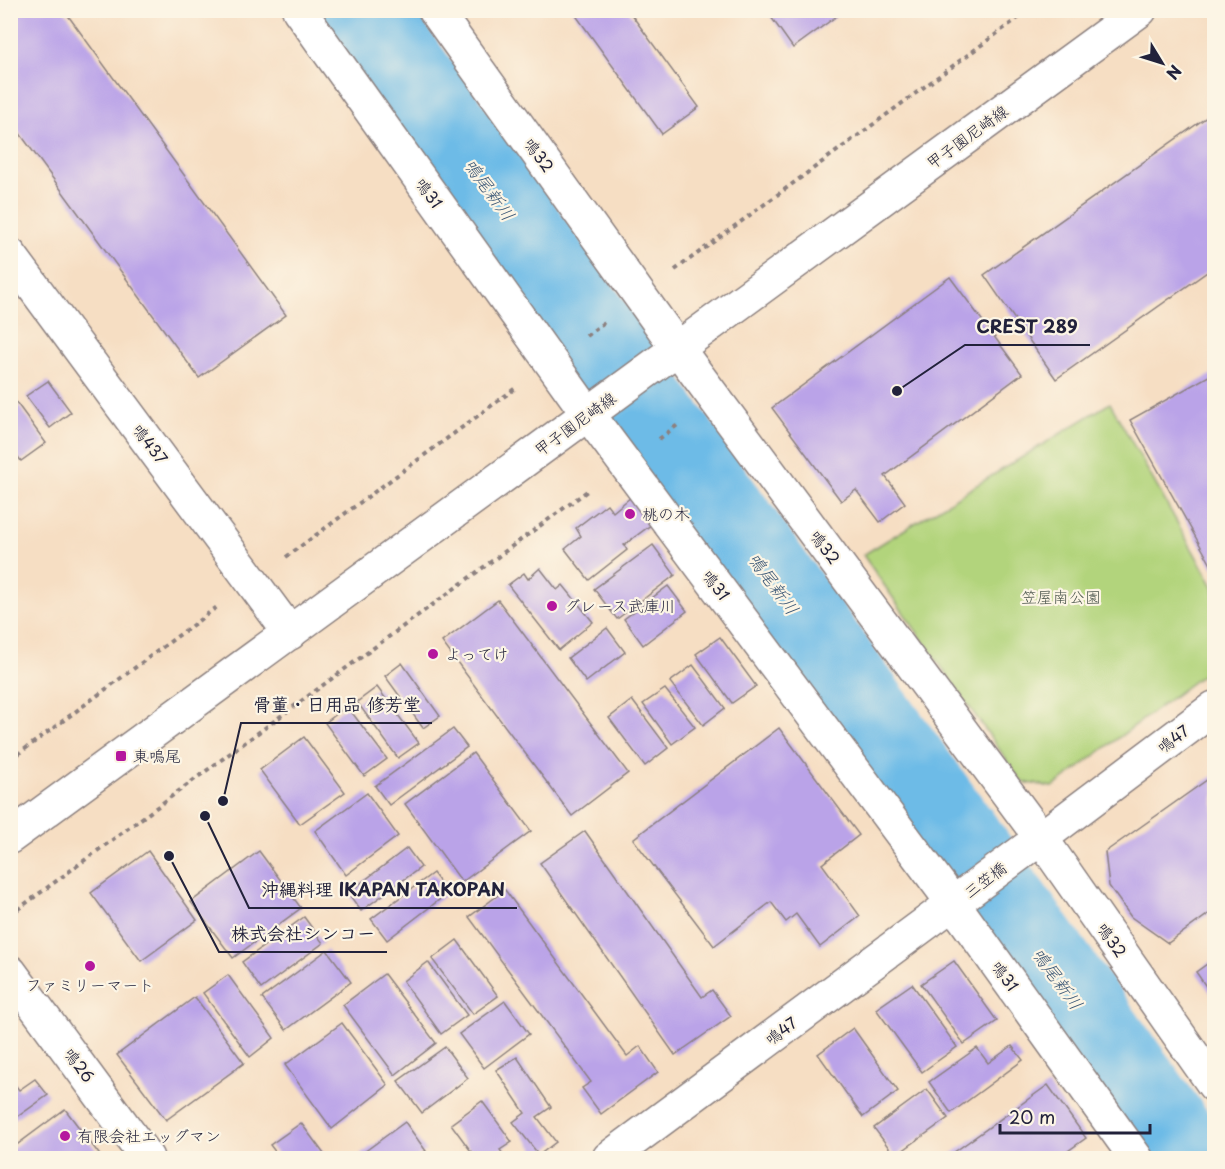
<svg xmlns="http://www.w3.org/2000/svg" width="1225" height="1169" font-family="'Playpen Sans','Klee One',sans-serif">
<rect width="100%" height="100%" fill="#fcf5e5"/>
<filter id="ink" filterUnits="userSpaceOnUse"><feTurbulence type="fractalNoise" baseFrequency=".0167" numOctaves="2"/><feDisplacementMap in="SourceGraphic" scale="12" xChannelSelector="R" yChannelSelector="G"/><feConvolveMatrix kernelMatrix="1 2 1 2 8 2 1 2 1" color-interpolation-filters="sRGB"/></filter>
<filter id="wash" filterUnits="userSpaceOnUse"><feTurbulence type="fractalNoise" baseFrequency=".008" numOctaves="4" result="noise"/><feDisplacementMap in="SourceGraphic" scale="24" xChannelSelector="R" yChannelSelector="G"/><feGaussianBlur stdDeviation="1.35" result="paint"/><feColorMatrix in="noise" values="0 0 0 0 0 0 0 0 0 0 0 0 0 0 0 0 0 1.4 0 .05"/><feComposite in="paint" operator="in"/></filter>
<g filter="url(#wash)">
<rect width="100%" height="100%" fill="#f6dec3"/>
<path fill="#b2d47c" stroke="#6a7b5c" stroke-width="1.5" d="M1110,403l104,185v78l-161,121 -31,-5 -159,-227z"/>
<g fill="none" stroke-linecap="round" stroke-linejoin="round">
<path stroke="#6dbbe7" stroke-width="90" d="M360,10l826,1148"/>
</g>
<g id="blocks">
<g fill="#baa3e8">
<path d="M10,10h54l222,305 -87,63 -189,-258z"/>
<path d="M572,10h56l71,97 -37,27z"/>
<path d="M766,10h79l-52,38z"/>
<path d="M1214,112v155l-158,112 -72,-104z"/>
<path d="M950,277l72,97 -137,102 20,27 -25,19 -24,-32 -15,11 -69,-93z"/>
<path d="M1214,373v197l-84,-150z"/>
<path d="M48,381l23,31 -21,16 -24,-32z"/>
<path d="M16,402l30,41 -25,18 -11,-15v-40z"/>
<path d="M631,497l21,27 -28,21 3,5 -38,30 -24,-31 16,-13 -5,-8 31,-24 6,8z"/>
<path d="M653,545l22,30 -58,44 -23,-30z"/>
<path d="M540,568l17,22 6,-5 30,37 -34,28 -51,-65 16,-12 4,6z"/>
<path d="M668,586l19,25 -44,34 -19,-26z"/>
<path d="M498,600l130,173 -56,43 -130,-174z"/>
<path d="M607,628l18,24 -39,30 -18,-24z"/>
<path d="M720,637l36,49 -24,17 -36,-49z"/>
<path d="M402,663l38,53 -17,12 -38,-52z"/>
<path d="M693,665l32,43 -22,17 -33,-43z"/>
<path d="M377,687l42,56 -21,15 -41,-56z"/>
<path d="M665,689l30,38 -23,17 -29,-40z"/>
<path d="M632,700l36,48 -23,18 -36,-48z"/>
<path d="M347,706l40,53 -23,17 -39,-53z"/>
<path d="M779,728l80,107 -37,29 38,52 -40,31 -24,-33 -10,8 -15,-20 -57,44 -81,-107z"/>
<path d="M453,729l14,18 -78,58 -14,-19z"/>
<path d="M304,737l41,55 -45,32 -40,-54z"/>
<path d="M473,753l58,78 -69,51 -57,-78z"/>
<path d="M1214,775v135l-46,33 -37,-26 -22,-31 -4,-34z"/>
<path d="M367,793l31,43 -52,39 -31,-44z"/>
<path d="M585,831l117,166 10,-7 19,26 -56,39 -135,-192z"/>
<path d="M407,848l14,19 -60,44 -13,-18z"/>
<path d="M148,851l49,69 -56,41 -50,-68z"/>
<path d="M259,851l42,57 -68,50 -42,-56z"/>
<path d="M433,873l15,20 -61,47 -16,-21z"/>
<path d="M505,890l122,166 13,-10 18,26 -57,42 -19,-26 9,-6 -122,-165z"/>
<path d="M304,917l19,26 -62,46 -19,-27z"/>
<path d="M457,940l41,56 -25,18 -41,-55z"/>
<path d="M327,950l24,32 -65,48 -24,-32z"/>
<path d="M1214,959v39l-18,-26z"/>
<path d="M954,961l43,60 -33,23 -43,-60z"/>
<path d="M428,962l39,53 -26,19 -38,-53z"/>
<path d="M384,974l52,69 -41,32 -52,-70z"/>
<path d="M228,975l46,63 -24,19 -47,-64z"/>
<path d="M912,984l45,63 -35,25 -46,-63z"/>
<path d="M195,997l49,66 -78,57 -49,-65z"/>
<path d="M505,1001l24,33 -45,34 -25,-34z"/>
<path d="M342,1023l46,62 -56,44 -47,-64z"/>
<path d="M853,1028l45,63 -35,26 -45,-63z"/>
<path d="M1012,1046l11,14 -72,53 -22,-31 48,-34 11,15z"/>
<path d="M445,1047l23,31 -46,35 -24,-32z"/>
<path d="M517,1057l34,50 -14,10 19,25 -17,13 -26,-33 12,-9 -29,-43z"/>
<path d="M10,1078l9,12 16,-11 13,16 -38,27z"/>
<path d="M1048,1085l38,53 -28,20h-112z"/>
<path d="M927,1089l21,29 -53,38 -21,-28z"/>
<path d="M482,1101l30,41 -12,8 6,8h-30l-25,-34z"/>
<path d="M65,1109l37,49h-92v-8z"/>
<path d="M405,1122l21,29 -11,7h-59z"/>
<path d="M301,1123l26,35h-47l-10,-13z"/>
</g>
</g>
</g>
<g filter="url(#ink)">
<use href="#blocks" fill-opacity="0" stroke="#8c807f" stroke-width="1.5"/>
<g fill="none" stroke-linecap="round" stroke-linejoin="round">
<defs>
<g id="minor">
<path d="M299,10l289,404 365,489 183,255"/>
<path d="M435,10l243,339 363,489 173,247"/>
<path d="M10,255l280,378"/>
<path d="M10,972l137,186"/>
<path d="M609,1158l432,-320 173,-130"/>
</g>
<path id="secondary" d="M10,837l1130,-827"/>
</defs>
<use href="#minor" stroke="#8c807f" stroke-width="36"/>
<use href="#secondary" stroke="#8c807f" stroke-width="36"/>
<g stroke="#8c807f" stroke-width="4" stroke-dasharray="4.5 4.5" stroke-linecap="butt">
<path d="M675,270l354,-260"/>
<path d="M586,336l20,-15"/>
<path d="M659,439l20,-15"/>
<path d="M286,557l231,-170"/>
<path d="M10,760l207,-153"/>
<path d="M10,915l580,-426"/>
</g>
<use href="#minor" stroke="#fff" stroke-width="33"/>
<use href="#secondary" stroke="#fff" stroke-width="33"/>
</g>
</g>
<g fill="#b5179e" stroke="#fcf5e5" stroke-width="2">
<circle cx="630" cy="514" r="6"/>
<circle cx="552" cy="606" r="6"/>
<circle cx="433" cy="654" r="6"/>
<rect x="115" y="750" width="12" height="12" rx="3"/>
<circle cx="90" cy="966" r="6"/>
<circle cx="65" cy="1136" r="6"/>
</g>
<g text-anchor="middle" stroke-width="4.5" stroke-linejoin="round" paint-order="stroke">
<g font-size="16" fill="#22223b" stroke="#fcf5e5">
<text transform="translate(967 137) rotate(-36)" y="6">甲子園尼崎線</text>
<text transform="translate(539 155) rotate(54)" y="6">鳴32</text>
<text transform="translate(429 193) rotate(54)" y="6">鳴31</text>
<text transform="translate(575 424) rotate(-36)" y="6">甲子園尼崎線</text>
<text transform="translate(150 444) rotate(53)" y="6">鳴437</text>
<text transform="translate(825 547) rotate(53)" y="6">鳴32</text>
<text transform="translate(716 585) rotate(53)" y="6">鳴31</text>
<text transform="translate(1173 739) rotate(-37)" y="6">鳴47</text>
<text transform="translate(985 880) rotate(-37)" y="6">三笠橋</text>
<text transform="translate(1112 940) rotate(55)" y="6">鳴32</text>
<text transform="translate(1005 976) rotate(54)" y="6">鳴31</text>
<text transform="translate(781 1031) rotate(-37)" y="6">鳴47</text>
<text transform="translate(79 1065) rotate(54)" y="6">鳴26</text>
</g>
<g font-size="16" fill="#22223b" stroke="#fcf5e5" text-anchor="start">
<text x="642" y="520">桃の木</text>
<text x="564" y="612">グレース武庫川</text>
<text x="445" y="660">よってけ</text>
<text x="133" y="762">東鳴尾</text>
<text x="90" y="991" text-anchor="middle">ファミリーマート</text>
<text x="77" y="1142">有限会社エッグマン</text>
</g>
<g font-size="16" fill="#4d574e" stroke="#fcf5e5">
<text x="1061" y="603">笠屋南公園</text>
</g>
<g font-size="18" font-style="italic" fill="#3c5877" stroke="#fcf5e5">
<text transform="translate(489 190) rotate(54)" y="6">鳴尾新川</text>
<text transform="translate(773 584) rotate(54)" y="6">鳴尾新川</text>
<text transform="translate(1057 979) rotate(54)" y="6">鳴尾新川</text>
</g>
</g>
<path fill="none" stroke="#22223b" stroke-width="2" d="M897 391L965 345H1090M223 801L241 723H432M205 816L249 908H517M169 856L219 952H387"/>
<g fill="#22223b" stroke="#fcf5e5" stroke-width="2">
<circle cx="897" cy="391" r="6"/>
<circle cx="223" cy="801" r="6"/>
<circle cx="205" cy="816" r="6"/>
<circle cx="169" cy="856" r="6"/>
</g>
<g font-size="18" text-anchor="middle" font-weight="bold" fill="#22223b" stroke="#fcf5e5" stroke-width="4.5" stroke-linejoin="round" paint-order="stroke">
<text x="1027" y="333">CREST 289</text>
<text x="337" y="711">骨董・日用品 修芳堂</text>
<text x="383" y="896">沖縄料理 IKAPAN TAKOPAN</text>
<text x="303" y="940">株式会社シンコー</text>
</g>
<rect width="1225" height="1169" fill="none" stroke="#fcf5e5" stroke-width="36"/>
<g transform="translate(1162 63) rotate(128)" stroke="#fcf5e5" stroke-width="4.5" paint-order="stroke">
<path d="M0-4.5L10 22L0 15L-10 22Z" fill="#22223b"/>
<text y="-9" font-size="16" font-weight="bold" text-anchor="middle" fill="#22223b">N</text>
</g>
<path d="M1000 1124v9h150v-9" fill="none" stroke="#22223b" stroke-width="3"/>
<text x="1009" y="1124" font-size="18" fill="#22223b" stroke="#fcf5e5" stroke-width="4.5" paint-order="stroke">20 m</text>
</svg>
